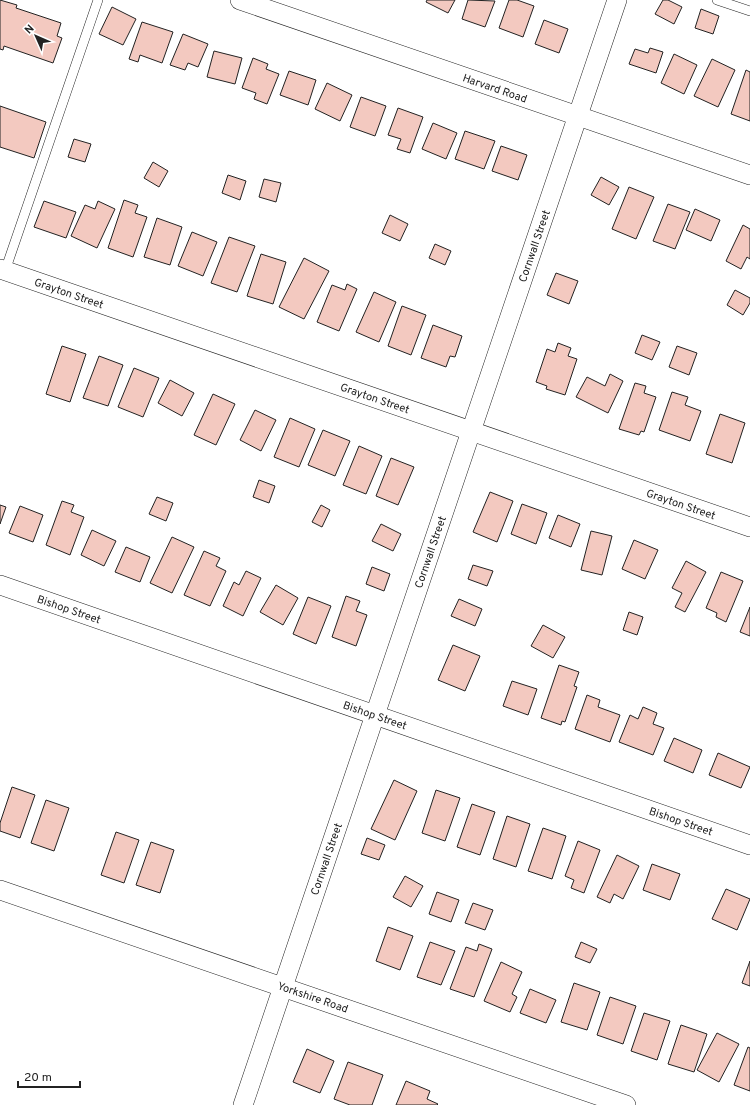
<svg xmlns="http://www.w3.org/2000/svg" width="750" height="1105" font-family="Overpass,sans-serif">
<rect width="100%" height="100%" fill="#fff"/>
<g fill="#f3c9c0" stroke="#222">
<path d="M0,0l17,5 -1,3 45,15 -4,13 5,2 -9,25 -49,-17 -1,4 -3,-1z"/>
<path d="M427,0h28l-7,13 -22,-11z"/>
<path d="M468,0l27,1 -10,26 -23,-8z"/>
<path d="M509,0h8l17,6 -11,31 -24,-9z"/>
<path d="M663,0h5l14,7 -8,17 -19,-10z"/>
<path d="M112,7l24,12 -13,26 -24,-11z"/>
<path d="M701,9l18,7 -6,18 -18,-6z"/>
<path d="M544,20l24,9 -9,24 -24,-9z"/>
<path d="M142,22l31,10 -11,31 -22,-8 -2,7 -9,-3z"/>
<path d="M183,34l25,10 -10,23 -10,-4 -3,7 -15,-5z"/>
<path d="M650,48l13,4 -7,21 -27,-9 6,-15 13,4z"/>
<path d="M214,51l28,7 -7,26 -28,-7z"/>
<path d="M674,54l23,11 -13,29 -23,-11z"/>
<path d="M253,58l15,6 -2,5 13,5 -12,30 -13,-5 2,-6 -14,-5z"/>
<path d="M712,59l23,11 -17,37 -24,-11z"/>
<path d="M746,70l4,2v49l-19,-7z"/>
<path d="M289,71l27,9 -8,25 -28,-10z"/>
<path d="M327,83l25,12 -12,26 -25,-12z"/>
<path d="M361,97l25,9 -11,30 -25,-9z"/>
<path d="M0,106l46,16 -12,36 -34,-11z"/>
<path d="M398,108l25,9 -13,36 -13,-4 4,-10 -13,-4z"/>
<path d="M433,123l24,10 -11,26 -24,-10z"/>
<path d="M465,131l30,10 -11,28 -29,-10z"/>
<path d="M74,139l17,5 -6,18 -17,-5z"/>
<path d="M501,146l26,9 -9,25 -26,-9z"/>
<path d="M153,162l15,9 -9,16 -15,-9z"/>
<path d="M228,175l18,6 -6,19 -18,-7z"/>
<path d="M601,177l18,10 -10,18 -18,-10z"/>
<path d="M264,179l17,4 -5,19 -17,-5z"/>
<path d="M629,187l25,10 -18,42 -24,-10z"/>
<path d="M124,200l14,5 -3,8 12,4 -14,40 -25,-9z"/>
<path d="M44,201l32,11 -10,26 -32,-11z"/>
<path d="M98,201l17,8 -18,39 -26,-12 14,-31 10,4z"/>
<path d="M668,204l22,8 -15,37 -22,-8z"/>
<path d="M695,209l25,11 -9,21 -25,-11z"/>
<path d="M390,215l18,9 -8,17 -18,-8z"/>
<path d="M157,218l25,9 -12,38 -26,-8z"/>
<path d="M743,225l7,4v30l-3,-2 -6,12 -15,-8z"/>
<path d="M192,232l25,10 -14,34 -25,-10z"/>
<path d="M229,237l26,9 -18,46 -26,-9z"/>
<path d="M435,244l16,7 -6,14 -16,-7z"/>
<path d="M261,254l25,8 -13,42 -26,-8z"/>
<path d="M304,258l25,13 -25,48 -25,-12z"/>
<path d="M556,273l22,8 -9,23 -22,-9z"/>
<path d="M347,284l10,5 -18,42 -22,-9 15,-37 13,5z"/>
<path d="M735,290l15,8v5l-7,12 -16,-10z"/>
<path d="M374,292l22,10 -17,40 -23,-10z"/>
<path d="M402,306l24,9 -15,40 -23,-9z"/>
<path d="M433,325l29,11 -7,21 -5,-1 -4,11 -25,-9z"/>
<path d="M642,335l18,7 -8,18 -17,-7z"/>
<path d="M558,343l13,5 -3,8 9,3 -12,36 -19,-6 1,-3 -11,-4 11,-33 8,3z"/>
<path d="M62,346l24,8 -16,48 -24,-8z"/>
<path d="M677,346l20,7 -8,22 -20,-8z"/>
<path d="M99,356l24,9 -15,41 -25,-8z"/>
<path d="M134,368l25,10 -16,39 -25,-10z"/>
<path d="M610,374l13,7 -15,32 -32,-16 11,-20 18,9z"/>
<path d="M170,380l24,13 -12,23 -24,-13z"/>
<path d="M635,383l11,3 -2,7 12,4 -12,35 -3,-1 -2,4 -20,-6z"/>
<path d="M672,392l16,5 -3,8 16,6 -11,30 -31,-11z"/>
<path d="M213,394l22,10 -19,41 -22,-10z"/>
<path d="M255,410l21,10 -15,31 -21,-11z"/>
<path d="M720,414l25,9 -13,40 -26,-9z"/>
<path d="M290,418l25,11 -16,38 -25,-10z"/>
<path d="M323,430l27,11 -15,35 -27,-11z"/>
<path d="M359,446l23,10 -16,38 -23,-9z"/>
<path d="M391,458l23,9 -16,38 -22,-9z"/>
<path d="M259,480l16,6 -6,17 -16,-6z"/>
<path d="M490,492l23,9 -16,41 -24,-10z"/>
<path d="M157,497l16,6 -7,18 -17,-7z"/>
<path d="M62,501l12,4 -3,7 13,5 -14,38 -24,-10z"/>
<path d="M522,504l25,9 -11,31 -25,-10z"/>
<path d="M0,505l6,2 -6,17z"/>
<path d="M321,505l9,5 -8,17 -10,-5z"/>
<path d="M20,506l23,9 -10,27 -24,-9z"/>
<path d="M558,515l22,9 -9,23 -22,-9z"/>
<path d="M381,524l20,10 -8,17 -21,-10z"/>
<path d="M92,530l24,11 -12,25 -23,-11z"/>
<path d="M591,531l21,5 -10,39 -21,-5z"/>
<path d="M172,537l22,10 -22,46 -22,-10z"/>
<path d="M634,540l24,10 -13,29 -23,-10z"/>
<path d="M126,547l24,10 -10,25 -25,-10z"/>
<path d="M204,551l16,7 -4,8 10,5 -16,35 -26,-11z"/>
<path d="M686,561l20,11 -21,40 -10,-5 7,-14 -10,-5z"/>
<path d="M473,565l20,6 -6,15 -19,-7z"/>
<path d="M372,567l18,7 -6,17 -18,-7z"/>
<path d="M246,571l15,7 -18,38 -20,-10 11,-24 5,3z"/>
<path d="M721,572l22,9 -17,41 -10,-5 1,-4 -11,-5z"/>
<path d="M276,585l22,13 -15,27 -23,-13z"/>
<path d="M346,596l14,5 -4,10 11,4 -11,31 -24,-9z"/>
<path d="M308,597l23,9 -15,38 -23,-10z"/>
<path d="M459,599l23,10 -7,17 -24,-10z"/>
<path d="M750,607v29l-10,-4z"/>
<path d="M629,612l14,5 -6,18 -14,-5z"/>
<path d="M543,625l22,12 -12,21 -22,-12z"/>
<path d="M453,645l27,11 -15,35 -27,-11z"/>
<path d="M559,665l20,7 -5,14 3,1 -12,35 -3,-1 -1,4 -20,-7z"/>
<path d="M512,681l25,8 -9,26 -25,-9z"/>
<path d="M587,695l13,5 -2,7 22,8 -10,27 -35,-13z"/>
<path d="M643,707l14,6 -4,11 11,4 -11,27 -34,-13 11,-27 8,4z"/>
<path d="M674,738l28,12 -9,23 -29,-12z"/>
<path d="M718,753l32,14 -9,21 -32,-13z"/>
<path d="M394,780l23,11 -22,49 -24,-11z"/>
<path d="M12,787l23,8 -15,43 -20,-7v-8z"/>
<path d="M436,790l24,8 -15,43 -23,-8z"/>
<path d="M46,800l23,8 -15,43 -23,-8z"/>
<path d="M472,804l23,8 -15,43 -23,-8z"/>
<path d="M507,816l23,8 -14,43 -23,-8z"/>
<path d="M543,828l23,8 -14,43 -24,-8z"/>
<path d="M116,832l23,8 -15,43 -23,-8z"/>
<path d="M367,838l18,7 -6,15 -18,-6z"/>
<path d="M578,841l22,9 -16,43 -13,-5 3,-8 -9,-4z"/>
<path d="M151,842l23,8 -14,43 -24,-8z"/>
<path d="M617,855l22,11 -16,33 -9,-5 -4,9 -13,-6z"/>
<path d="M652,864l28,10 -10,26 -27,-10z"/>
<path d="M405,876l18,10 -12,21 -18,-10z"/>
<path d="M726,889l24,10 -13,31 -25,-11z"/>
<path d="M437,892l22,8 -8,22 -22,-8z"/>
<path d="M473,903l20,7 -8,20 -20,-7z"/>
<path d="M388,927l25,9 -13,34 -24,-9z"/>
<path d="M430,942l25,9 -14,34 -24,-8z"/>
<path d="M581,942l16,7 -7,14 -15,-6z"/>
<path d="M479,944l13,5 -18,48 -24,-8 16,-42 11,4z"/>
<path d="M750,961v25l-8,-3z"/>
<path d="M501,962l21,10 -10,22 5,3 -7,15 -26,-11z"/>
<path d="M574,983l26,9 -13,38 -26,-8z"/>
<path d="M530,989l26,11 -10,23 -26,-10z"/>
<path d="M610,997l26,9 -13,38 -26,-9z"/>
<path d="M644,1013l26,8 -13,39 -26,-9z"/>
<path d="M681,1025l26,9 -13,38 -26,-8z"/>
<path d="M717,1033l22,11 -20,38 -22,-12z"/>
<path d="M748,1047l2,1v43l-16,-6z"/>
<path d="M307,1049l27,12 -14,32 -27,-11z"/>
<path d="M348,1062l35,13 -11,30h-22l-16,-6z"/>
<path d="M406,1081l24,10 -3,8 11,5 -1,1h-41z"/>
</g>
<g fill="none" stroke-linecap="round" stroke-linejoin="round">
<defs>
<g id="lane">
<path d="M717,0l33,11"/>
<path d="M5,271l93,-271"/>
</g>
<g id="street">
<path d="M240,0l510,175"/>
<path d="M0,269l750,258"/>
<path d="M0,585l750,260"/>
<path d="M0,890l626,215"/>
<path d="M243,1105l374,-1105"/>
</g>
</defs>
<use href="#lane" stroke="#222" stroke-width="10"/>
<use href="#street" stroke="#222" stroke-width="20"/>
<use href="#lane" stroke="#fff" stroke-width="9"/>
<use href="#street" stroke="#fff" stroke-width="19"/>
</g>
<g text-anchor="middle" stroke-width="3" stroke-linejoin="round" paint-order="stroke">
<g font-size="11" fill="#222" stroke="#fff">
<text transform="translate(495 88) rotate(19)" y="4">Harvard Road</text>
<text transform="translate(534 246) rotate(-71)" y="4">Cornwall Street</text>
<text transform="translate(69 293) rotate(19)" y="4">Grayton Street</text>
<text transform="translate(375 398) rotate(19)" y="4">Grayton Street</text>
<text transform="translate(681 504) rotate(19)" y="4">Grayton Street</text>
<text transform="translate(430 552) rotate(-71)" y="4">Cornwall Street</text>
<text transform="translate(69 609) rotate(19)" y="4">Bishop Street</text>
<text transform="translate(375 715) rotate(19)" y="4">Bishop Street</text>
<text transform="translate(681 821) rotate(19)" y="4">Bishop Street</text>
<text transform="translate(326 859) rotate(-71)" y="4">Cornwall Street</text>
<text transform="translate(313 997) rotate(19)" y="4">Yorkshire Road</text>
</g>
</g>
<g transform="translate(36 36) rotate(315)" stroke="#ffffff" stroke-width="3" paint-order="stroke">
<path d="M0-3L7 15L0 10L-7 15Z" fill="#222222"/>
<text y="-6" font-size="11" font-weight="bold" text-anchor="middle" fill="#222222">N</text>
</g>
<path d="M18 1081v6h62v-6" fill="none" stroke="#222222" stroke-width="2"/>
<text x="24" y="1081" font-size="12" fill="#222222" stroke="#ffffff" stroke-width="3" paint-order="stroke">20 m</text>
</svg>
